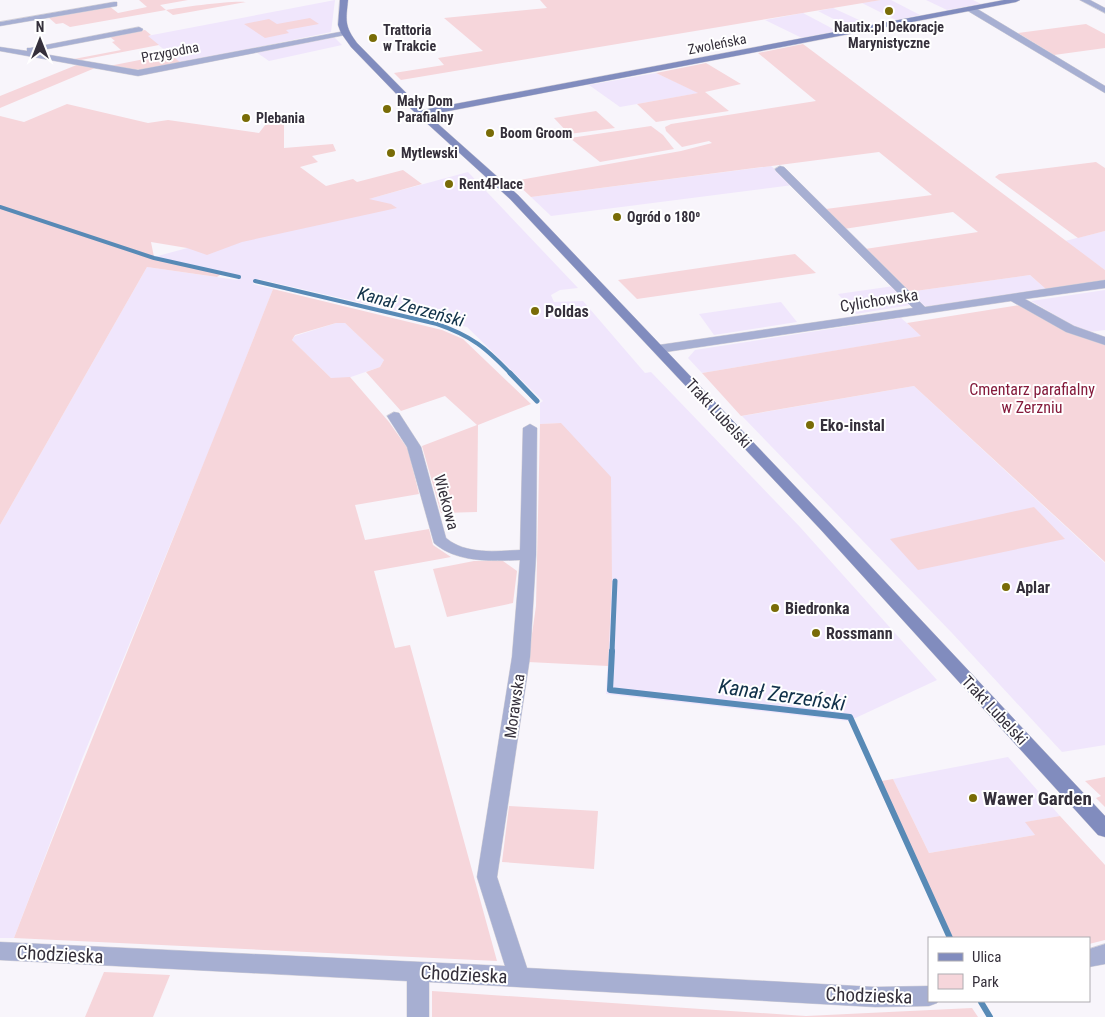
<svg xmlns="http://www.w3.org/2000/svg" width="1105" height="1017" font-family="'Roboto Condensed',sans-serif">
<rect width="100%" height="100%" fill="#f8f5fb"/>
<g fill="#f0e6fc">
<path d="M335,0l-4,32 -150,31 -34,-27z"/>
<path d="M881,0h10l29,15 -24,5 -34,-17z"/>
<path d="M926,0h47l8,4 -34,6z"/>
<path d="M833,8l37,17 -17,4 -35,-18z"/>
<path d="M803,13l34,18 -35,7 -37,-18z"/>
<path d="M333,36l9,9 -73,16 -13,-9z"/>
<path d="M656,73l43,20 -79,14 -31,-22z"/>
<path d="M771,166l22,19 -242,31 -20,-19z"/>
<path d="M468,172l110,116 -18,2 -9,5 3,7 29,-1 62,72 6,-1 149,155 137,153 -88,41 -243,-27 6,-113 -51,-158 -21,1v-21l3,-2 -76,-74 -209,-48 -5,5 20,5 -51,130 -140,340 -68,179h-14v-413l147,-258 90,13 4,-3 -87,-20z"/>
<path d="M1105,231v39l-40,-29z"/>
<path d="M1030,275l17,15 -124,17 -15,-15z"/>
<path d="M894,286l17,19 -55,9 -18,-20z"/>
<path d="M1105,290v40l-15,2 -8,-1 -51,-30z"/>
<path d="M781,302l16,20 -83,13 -15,-21z"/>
<path d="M901,318l21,18 -220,37 -14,-15 7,-8z"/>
<path d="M336,323h9l39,37 -4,7 -35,12 -14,-1 -39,-38 3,-4z"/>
<path d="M914,386l191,177v182l-43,7 -110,-119 -210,-217z"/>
<path d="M1008,757l52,59 -34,6 9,13 -106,18 -36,-74z"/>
</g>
<g fill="#f6d6db">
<path d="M139,0h49l-28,5 6,5c17,-3 67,-10 80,-8l-73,13 -7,-5 -96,17 -7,-4 -7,1 -8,-7 61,-11 9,7 29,-6z"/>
<path d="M540,0h341l-480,80 -7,-7 50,-8 -6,-7 45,-7 -39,-33 103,-10z"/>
<path d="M310,18l9,6 -33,6 3,3 -24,5 -21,-14 25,-5 8,5z"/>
<path d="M1086,24l19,10v14l-51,7 -36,-22z"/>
<path d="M145,30l6,5 -3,1 11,9 -78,15 -7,-1 47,-9 -9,-8 3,-1 -6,-5z"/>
<path d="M803,44l302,226v10l-58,10 -17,-15 -122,17 -43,-43 113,-17 -25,-20 -109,17 -18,-20 106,-14 -53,-43 -348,45 -17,-16 167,-30 31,-8 -3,-2 -27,6 -16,-16 -1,-4 6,-3 145,-23 -58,-48z"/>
<path d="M170,54l11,9 -40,7 -32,-4z"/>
<path d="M706,63l35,21 -36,8 24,19 -73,11 -19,-18 61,-11 -42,-20z"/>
<path d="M79,64l16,4 -95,40v-12z"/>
<path d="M67,104l81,19 20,-3 91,13 13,-17h12v32l49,-4 3,7 -24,5 6,6 -18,5 26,19 27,-7 4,3 46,-12 19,14 -53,15 22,5 6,4 -155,34 -35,13 -20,-7 -36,-6 3,15 69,16 -6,4 -70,-10 -147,258v-409l24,6z"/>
<path d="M596,111l19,17 -46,6 -15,-16z"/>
<path d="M651,126l12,9 11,14 -74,13 -30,-24z"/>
<path d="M1096,162l9,6v63l-27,7 -83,-61 4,-3z"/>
<path d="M795,254l21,19 -179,26 -19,-19z"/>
<path d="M273,289l169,41 21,9 68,65 -53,21 -1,87 -36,1 -19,-67 55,-21 -32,-29 -44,15 -35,-39 14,-5 4,-7 -39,-37h-9l-41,12 -3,5 39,38 19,-1 39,45 19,27 11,45 -64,11 10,35 64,-11 4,16 18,12 -77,14 21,77 15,-3 87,316 -483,-23c83,-217 174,-432 259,-649z"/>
<path d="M1020,305l85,38v219l-191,-176 -173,30 -39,-43 219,-37 -14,-13z"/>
<path d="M561,423l50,54 1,104 -4,85 -80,-4 8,-56 4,-182z"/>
<path d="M1034,507l31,32 -147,31 -28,-31z"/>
<path d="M474,561h29l14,10 -4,32 -66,14 -14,-48z"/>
<path d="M1105,777v30l-9,-9 5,-2 -16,-15z"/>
<path d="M893,779l36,74 106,-18 -10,-13 35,-6 45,49v75l-16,4v-6h-141l-72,-156z"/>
<path d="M509,806l89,5 -4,58 -92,-7z"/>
<path d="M104,972l66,3 -17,42h-68z"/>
<path d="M432,991l374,25 166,-8 6,9h-546z"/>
</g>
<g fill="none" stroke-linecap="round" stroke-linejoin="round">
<g stroke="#588ab6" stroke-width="4">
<path d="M0,207l154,51 85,19"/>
<path d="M255,281l182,43c35,12 49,24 74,50"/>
</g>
<g stroke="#588ab6" stroke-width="5">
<path d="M510,373l27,28"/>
<path d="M612,652l3,-71"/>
</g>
<g stroke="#588ab6" stroke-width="6">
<path d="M612,651l-2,39 240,27 100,221"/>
<path d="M981,1002l9,15"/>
</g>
<defs>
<g id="street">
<path d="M1080,0h10l15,8v5z"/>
<path d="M114,2h3v4l-117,20v-4z"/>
<path d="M968,7h6l131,79v7l-137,-82z"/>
<path d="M139,27l4,2 -1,2 -110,21 106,18 207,-39 4,2 -4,2 -207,41 -138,-25v-4l27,4v-3h3z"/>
<path d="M780,166l4,1 141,140 180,-27v8l-80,11 49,27 31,11v8l-39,-13 -55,-31 -352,52 -4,-1 -2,-3 2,-3 4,-1 254,-37 -137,-137 -1,-2z"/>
<path d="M394,412l5,1 22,34 25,91c20,17 50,13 74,12l3,-122 7,-4 7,4 -1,127 -6,102 -33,220 30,91 348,19 54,-1v15h9l-1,2 -8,3 -54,1 -446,-25v35h-22v-36l-407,-21v-18l505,24 -28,-89 35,-220 8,-97c-29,1 -63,3 -86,-17l-27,-96 -20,-31z"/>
<path d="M1105,944v20l-16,3v-18z"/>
</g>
<path id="secondary" d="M340,0h8c-2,20 -4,26 9,43l66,67 581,-110h16l-4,2 -588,113 90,80 313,329 274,292v21l-7,-2 -277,-305 -311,-331 -101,-92 -58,-60 -10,-14 -3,-8z"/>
</defs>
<use href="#street" stroke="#d5d2d8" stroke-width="1"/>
<use href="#secondary" stroke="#d5d2d8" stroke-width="1"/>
<use href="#street" fill="#a7afd2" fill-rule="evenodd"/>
<use href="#secondary" fill="#818cbe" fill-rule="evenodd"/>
</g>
<g fill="#796c07" stroke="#fff" stroke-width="2">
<circle cx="889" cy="11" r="5"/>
<circle cx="373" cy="38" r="5"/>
<circle cx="387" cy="109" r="5"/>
<circle cx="246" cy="118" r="5"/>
<circle cx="490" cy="133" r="5"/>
<circle cx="391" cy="153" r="5"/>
<circle cx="449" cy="184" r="5"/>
<circle cx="617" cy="217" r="5"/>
<circle cx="535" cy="311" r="5"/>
<circle cx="810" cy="425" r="5"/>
<circle cx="1006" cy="587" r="5"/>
<circle cx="775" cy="608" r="5"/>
<circle cx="816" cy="633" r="5"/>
<circle cx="973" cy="798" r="5"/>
</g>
<g text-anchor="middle" stroke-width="4" stroke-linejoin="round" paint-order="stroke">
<g font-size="14" font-weight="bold" fill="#35303b" stroke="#fff" text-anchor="start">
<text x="889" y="32" text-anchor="middle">Nautix.pl Dekoracje<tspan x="889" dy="16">Marynistyczne</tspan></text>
<text x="383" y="35">Trattoria<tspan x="383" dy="16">w Trakcie</tspan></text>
<text x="397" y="106">Mały Dom<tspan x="397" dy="16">Parafialny</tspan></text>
<text x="256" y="123">Plebania</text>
<text x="500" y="138">Boom Groom</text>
<text x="401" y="158">Mytlewski</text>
<text x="459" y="189">Rent4Place</text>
<text x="627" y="222">Ogród o 180⁰</text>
</g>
<g font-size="14" fill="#35303b" stroke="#fff">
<text transform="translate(717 44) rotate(-11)" y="5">Zwoleńska</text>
<text transform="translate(170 52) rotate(-11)" y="5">Przygodna</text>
</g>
<g font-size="16" fill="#35303b" stroke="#fff">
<text transform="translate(879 300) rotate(-9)" y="6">Cylichowska</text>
<text transform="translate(719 413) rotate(47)" y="6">Trakt Lubelski</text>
<text transform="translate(447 502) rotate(75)" y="6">Wiekowa</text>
<text transform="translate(514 706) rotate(-82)" y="6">Morawska</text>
<text transform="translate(995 710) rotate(47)" y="6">Trakt Lubelski</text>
</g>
<g font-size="16" font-weight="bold" fill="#35303b" stroke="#fff" text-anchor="start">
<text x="545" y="317">Poldas</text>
<text x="820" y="431">Eko-instal</text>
<text x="1016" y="593">Aplar</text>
<text x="785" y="614">Biedronka</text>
<text x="826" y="639">Rossmann</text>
</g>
<g font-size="16" fill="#841a3b" stroke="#fff">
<text x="1032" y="395">Cmentarz parafialny<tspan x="1032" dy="18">w Zerzniu</tspan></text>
</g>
<g font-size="18" font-style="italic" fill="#113149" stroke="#fff">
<text transform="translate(411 307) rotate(15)" y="6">Kanał Zerzeński</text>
</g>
<g font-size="19" font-weight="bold" fill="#35303b" stroke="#fff" text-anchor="start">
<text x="983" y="805">Wawer Garden</text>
</g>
<g font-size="19" fill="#35303b" stroke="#fff">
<text transform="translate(60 954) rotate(3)" y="7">Chodzieska</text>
<text transform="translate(464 974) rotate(3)" y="7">Chodzieska</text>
<text transform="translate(869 995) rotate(2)" y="7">Chodzieska</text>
</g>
<g font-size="21" font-style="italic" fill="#113149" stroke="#fff">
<text transform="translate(782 695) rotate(8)" y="7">Kanał Zerzeński</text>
</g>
</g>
<rect x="928" y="937" width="162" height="65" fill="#ffffff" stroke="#aeacb1"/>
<rect x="938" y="953" width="25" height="8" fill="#818cbe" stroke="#aeacb1"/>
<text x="972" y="962" font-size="15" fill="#35303b">Ulica</text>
<rect x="938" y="974" width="25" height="15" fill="#f6d6db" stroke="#aeacb1"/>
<text x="972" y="987" font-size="15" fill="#35303b">Park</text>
<g transform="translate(40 40)" stroke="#ffffff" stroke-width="4" paint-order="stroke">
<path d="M0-4L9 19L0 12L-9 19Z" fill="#35303b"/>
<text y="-8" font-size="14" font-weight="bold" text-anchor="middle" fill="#35303b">N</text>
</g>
</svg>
